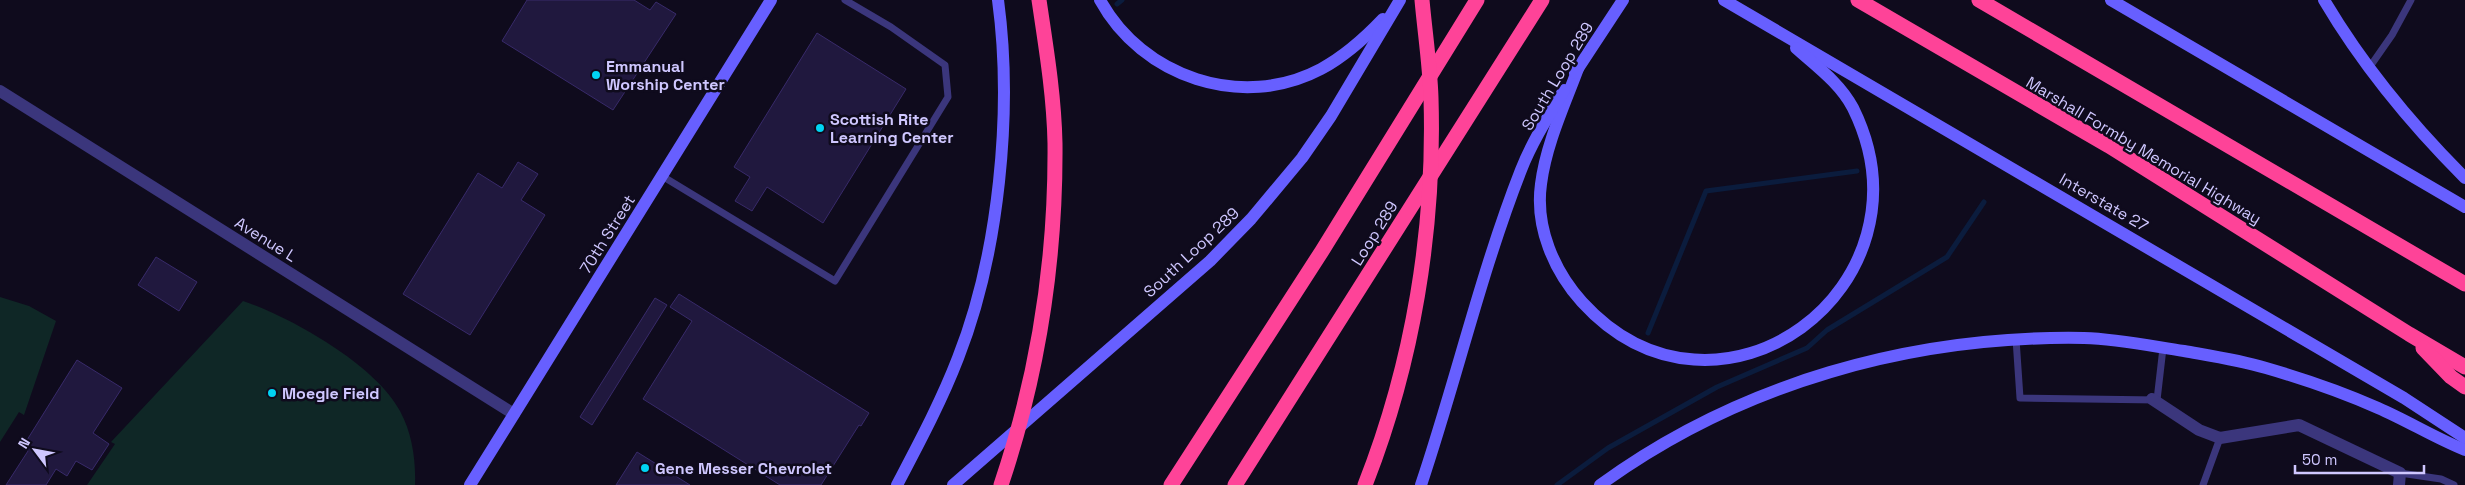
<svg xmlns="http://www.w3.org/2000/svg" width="2465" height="485" font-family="'Space Grotesk',sans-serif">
<rect width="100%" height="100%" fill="#0f0b1d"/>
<g fill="#0f2726">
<path d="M0,297l29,9 27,15 -32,94 -5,-3 -19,30z"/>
<path d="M243,301c48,16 133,64 157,110 12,22 16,49 15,74h-328l28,-41 -4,-2z"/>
</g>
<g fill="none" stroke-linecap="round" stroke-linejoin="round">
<g stroke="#0b1c3d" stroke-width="5">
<path d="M1117,4l5,-4"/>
<path d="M1648,333l58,-142 151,-20"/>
<path d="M1557,485l51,-37 109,-61 90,-39 20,-18 120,-73 37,-55"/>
</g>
</g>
<g fill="#20183e" stroke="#382a6a">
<path d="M527,0h107l16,10 6,-8 20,12 -63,96 -111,-69z"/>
<path d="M817,33l89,56 -83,134 -56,-36 -15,24 -17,-10 15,-24 -16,-10z"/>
<path d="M518,162l20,12 -17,26 24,15 -75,120 -67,-41 75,-121 24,15z"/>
<path d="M156,257l41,25 -18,29 -41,-26z"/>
<path d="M679,294l190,119 -8,13 -2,-1 -38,60h-41l-137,-86 49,-78 -22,-14z"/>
<path d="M655,298l12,7 -75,120 -12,-8z"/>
<path d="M77,360l45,28 -29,45 16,11 -17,26 -16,-9 -9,15 -11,-7 -10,16h-40l22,-34 -6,-3z"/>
<path d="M637,452l53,33h-74z"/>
</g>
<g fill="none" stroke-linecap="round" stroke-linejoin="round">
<g stroke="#3b367c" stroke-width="7">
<path d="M2369,68l23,-33 19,-35"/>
<path d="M662,176l173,105 113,-184 -3,-32 -54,-38 -46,-27"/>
<path d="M2016,339l4,59 137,2 6,-52"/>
<path d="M2400,473l41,6 13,6"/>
<path d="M2203,485l17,-47"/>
</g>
<g stroke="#3b367c" stroke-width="12">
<path d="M0,91l514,323"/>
<path d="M2152,399l47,31 21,8 79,-13 101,48 -1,12"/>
</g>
<g stroke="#675fff" stroke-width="12">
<path d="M1100,0c42,77 142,111 221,69 24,-13 43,-30 62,-50"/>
<path d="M1724,0l680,398 61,40"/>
<path d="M2111,0l354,207"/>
<path d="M2324,0c39,66 87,124 141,178"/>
<path d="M1579,66c-14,38 -33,78 -38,118 -6,43 13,87 41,118 136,149 359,-16 271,-194 -13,-25 -37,-42 -57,-60"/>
<path d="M1575,73l48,-73"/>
<path d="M470,485l301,-485"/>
<path d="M897,485c22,-42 44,-83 61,-127 41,-104 55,-247 40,-358"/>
<path d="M953,485l257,-224 41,-42 51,-61 29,-42 69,-116"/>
<path d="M1421,485c35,-104 60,-213 100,-315 11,-28 28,-55 43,-80"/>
<path d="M1600,485c140,-102 312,-150 484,-147 34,1 67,8 100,13 28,5 55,9 82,17 38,11 76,24 112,40 30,13 57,30 87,42"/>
</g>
<g stroke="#fe4398" stroke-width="15">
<path d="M1858,0l251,146 300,188 56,33"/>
<path d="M1979,0l486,284"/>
<path d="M2423,348l28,29 14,10"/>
<path d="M1001,485c37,-110 55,-226 54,-342 -1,-48 -9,-96 -16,-143"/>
<path d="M1171,485l151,-234 155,-251"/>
<path d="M1235,485l307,-485"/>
<path d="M1365,485c48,-122 70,-255 66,-387 -1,-32 -6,-65 -9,-98"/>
</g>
</g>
<g fill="#01d3f2" stroke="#0f0b1d" stroke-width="2">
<circle cx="596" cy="75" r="5"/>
<circle cx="820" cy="128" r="5"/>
<circle cx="272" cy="393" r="5"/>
<circle cx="645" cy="468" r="5"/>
</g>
<g text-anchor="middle" stroke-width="5" stroke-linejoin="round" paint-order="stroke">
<g font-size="16" font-weight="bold" fill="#cfc7ff" stroke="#0f0b1d" text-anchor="start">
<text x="606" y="72">Emmanual<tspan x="606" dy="18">Worship Center</tspan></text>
<text x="830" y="125">Scottish Rite<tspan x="830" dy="18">Learning Center</tspan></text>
<text x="282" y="399">Moegle Field</text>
<text x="655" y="474">Gene Messer Chevrolet</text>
</g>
<g font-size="16" fill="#cfc7ff" stroke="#0f0b1d">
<text transform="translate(1557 76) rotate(-59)" y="6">South Loop 289</text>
<text transform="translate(2144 150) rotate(31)" y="6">Marshall Formby Memorial Highway</text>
<text transform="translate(2104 202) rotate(30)" y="6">Interstate 27</text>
<text transform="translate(1374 233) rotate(-58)" y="6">Loop 289</text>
<text transform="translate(607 234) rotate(-58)" y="6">70th Street</text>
<text transform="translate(266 239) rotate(32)" y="6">Avenue L</text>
<text transform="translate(1191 252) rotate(-43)" y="6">South Loop 289</text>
</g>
</g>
<g transform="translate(35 450) rotate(302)" stroke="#0f0b1d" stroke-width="4" paint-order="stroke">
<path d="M0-4L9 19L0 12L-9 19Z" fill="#cfc7ff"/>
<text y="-8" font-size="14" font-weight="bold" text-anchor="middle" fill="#cfc7ff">N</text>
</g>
<path d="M2295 465v8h129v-8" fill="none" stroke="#cfc7ff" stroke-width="2.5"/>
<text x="2302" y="465" font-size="15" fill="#cfc7ff" stroke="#0f0b1d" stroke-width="4" paint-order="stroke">50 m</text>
</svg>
